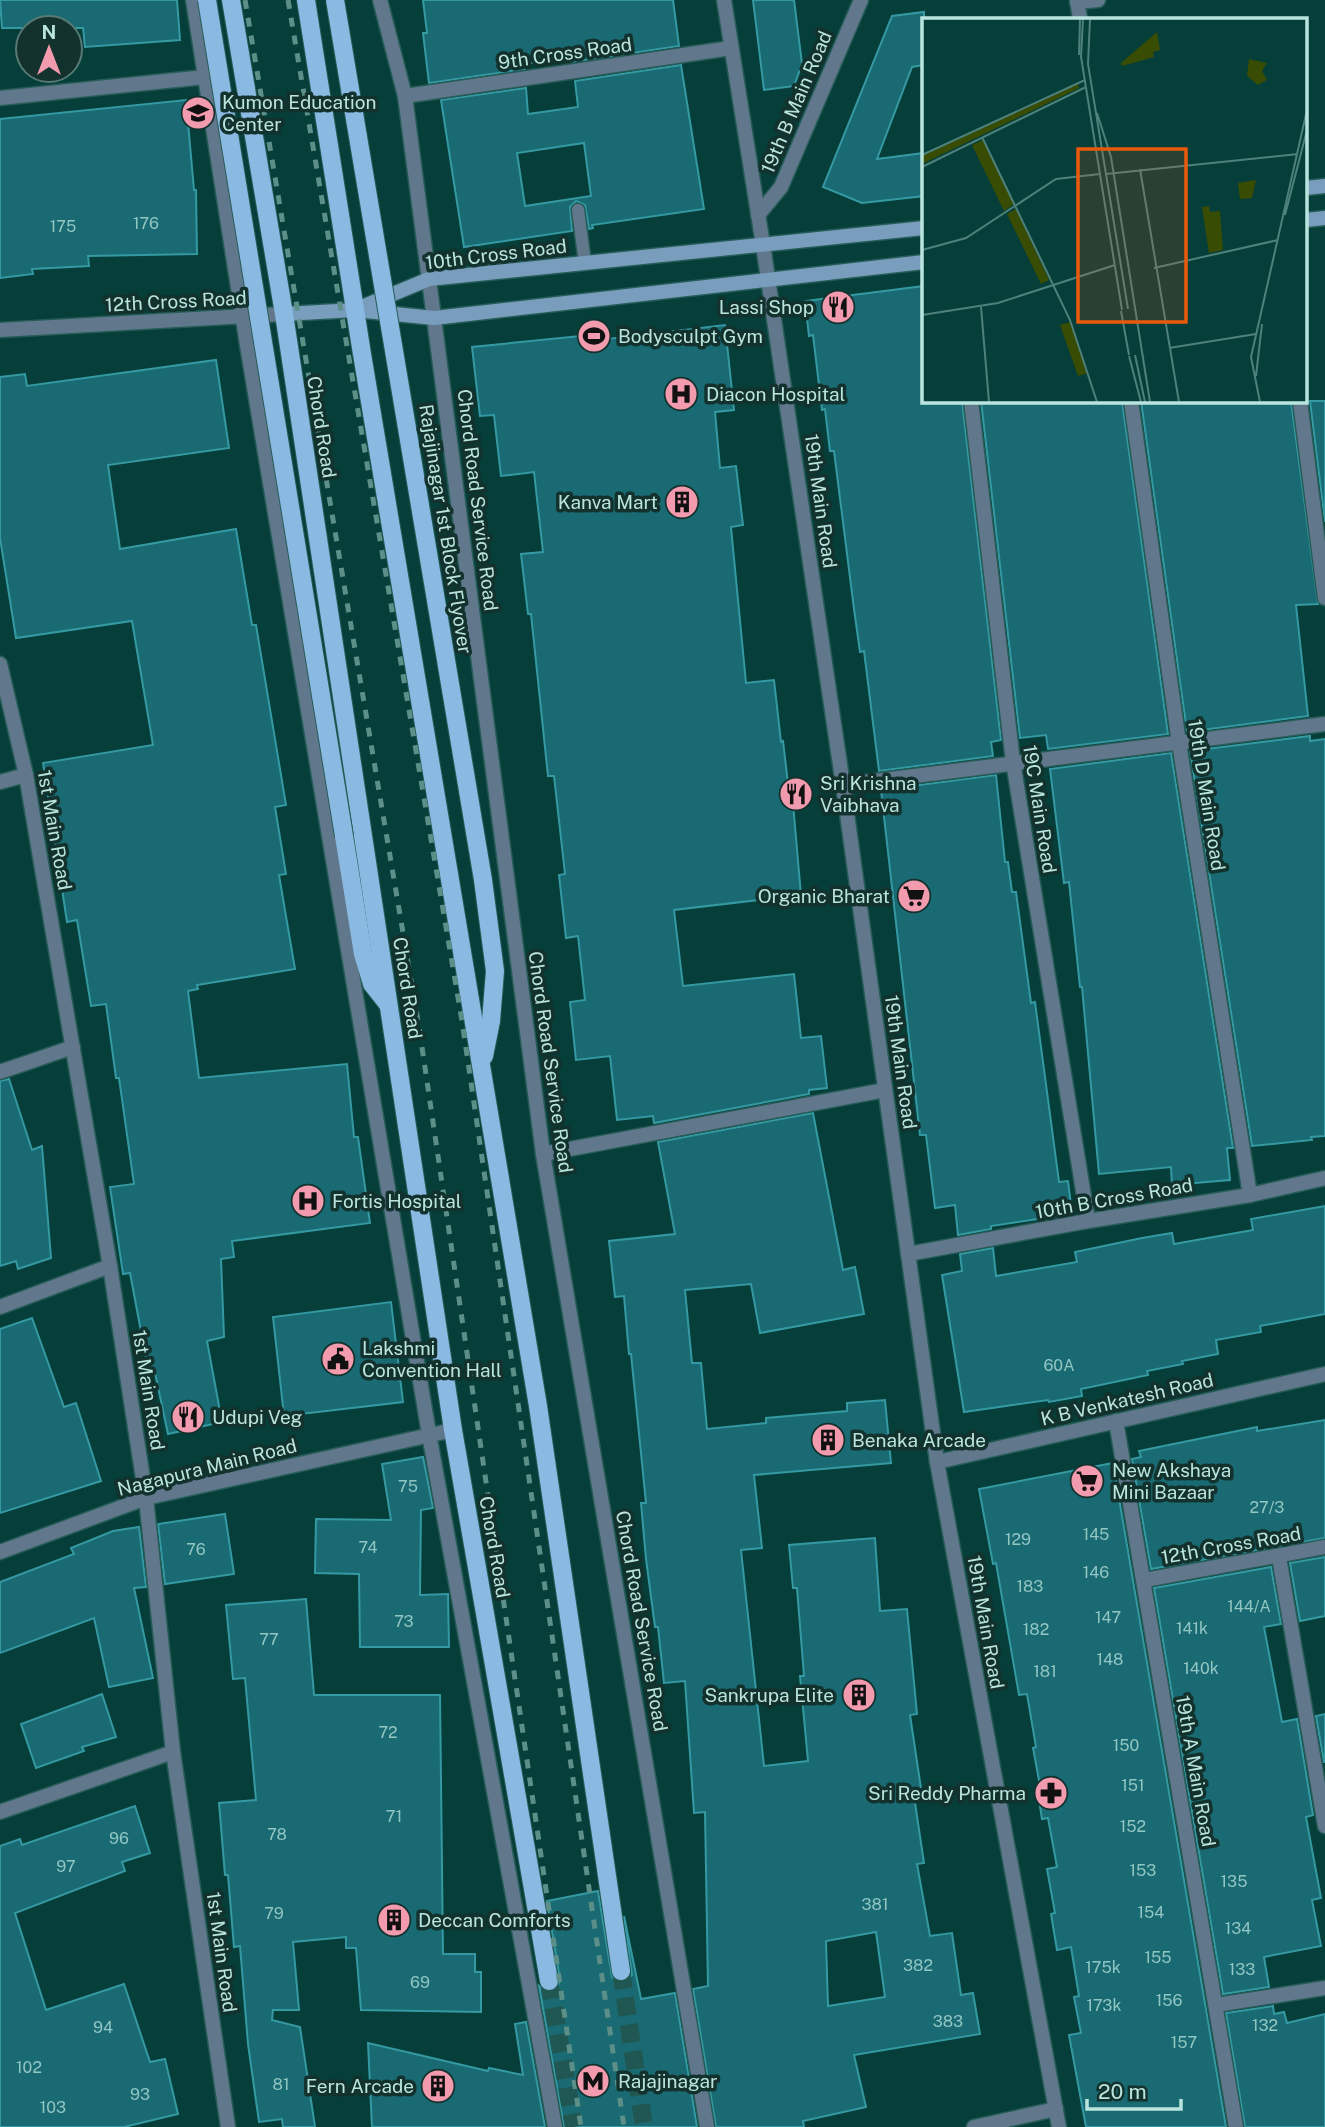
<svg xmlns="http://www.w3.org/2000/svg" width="1325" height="2127" font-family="'Public Sans',sans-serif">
<rect width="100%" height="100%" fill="#063e39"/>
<g fill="#196a72" stroke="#3599a3" stroke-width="2" fill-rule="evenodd">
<path d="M0,0h177l3,40 -95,7 -2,-19h-81z"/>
<path d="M423,0h250l6,46 -107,16 -1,-4 -46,6v5l-96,14 -6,-50h4z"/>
<path d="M753,0h41l8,64 -8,22 -30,4z"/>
<path d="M924,12v53l-12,2 -35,92 47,-6v43l-62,7 -39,-16 69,-171z"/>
<path d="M681,65l23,144 -112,16 1,3 -4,1 -4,-24 -9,-4 -6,6 2,24 -108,16 -23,-147 85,-12 2,26 50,-7 -3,-26zM584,143l7,53 -66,10 -8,-53z"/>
<path d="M186,100l8,90h2l1,64 -109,2 1,10 -57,3 1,5 -33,4v-159z"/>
<path d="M924,286v118l38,-3 39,339 -10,2 2,14 -114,15 -15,-120 -4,1 -6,-43 -20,-158h-4l-5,-42 -3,1 -9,-75 -4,1 -4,-35z"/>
<path d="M725,325l9,85 -19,2 5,56 16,-2 7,59 -12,2 15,156 28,-3 7,62 2,-1 6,51h3l9,103 -127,15 9,76 111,-12 7,64 20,-2 6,52 -18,2v4l-155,29 -1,-7 -36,4 -7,-64 -34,4 -6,-58 15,-2 -7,-64 -12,2 -7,-63 6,-1 -11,-98h-6l-17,-162h-3l-7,-60 22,-2 -9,-80 -33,4 -7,-61 -14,1 -8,-69 118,-12 1,6z"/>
<path d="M216,360l13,88 -121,17 12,84 116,-20 16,96h4l30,180 -11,2 11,67 -7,1 16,94 -98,16 1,4 -10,2 11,87 148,-14 7,73h4l12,86 -138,18 2,16 -13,2 3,78 -17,4 15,81 -54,12 -13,-61 -6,1 -19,-101 -7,1 -13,-87 24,-3 -15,-106h-3l-10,-74 -15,2 -14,-86 -10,2 -24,-159 110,-18 -21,-124 -116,17 -16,-100v-161l25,-3 2,12z"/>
<path d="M981,401h141l46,333 -120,15 -2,-14 -26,3z"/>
<path d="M1141,401h150l27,203 -22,1 12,111 -121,16z"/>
<path d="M1310,401h15v121z"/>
<path d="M1310,736v5l15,-2v397l-14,1 1,3 -60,6 -62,-395z"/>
<path d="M1171,753l62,395h-6l3,32 -58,5 -1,-18 -72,7 -17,-187h-2l-11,-105 -5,1 -14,-114z"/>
<path d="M996,775l9,87h3l4,30h4l15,111 4,-1 24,180 9,-1 4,33 -81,12v3l-33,6 -3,-30 -20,3 -9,-73h-6l-39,-345z"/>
<path d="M9,1079l23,71 10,-4 9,112 -33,11 -2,-8 -16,5v-185z"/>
<path d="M813,1113l30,157 12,-3 9,47 -104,19 -9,-49 -66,6 7,73h9l6,66 59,-6v-5l81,-7v-8l38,-3 6,63 -137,12 8,73 -21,2 23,216 44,-5 -8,-85h4l-7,-88h-4l-4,-43 86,-7 5,73 27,-2 10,105 -7,1 12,80 -8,1 10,67 -7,1 13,72 22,-3 9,62 12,-2 7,41 -126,21 12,52 -63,14 1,6h-88l-23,-138 15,-3 -3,-174 -11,1 -9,-132 -21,2 -6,-56h-3l-9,-68 -5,-56h5l-15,-149h-2l-5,-58 -9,1 -6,-56 66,-7 -17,-92zM876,1932l9,65 -57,9 -2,-65z"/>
<path d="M1325,1206v108l-65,12 1,6 -45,8 2,14 -36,7 1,3 -36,7 1,4 -67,14 1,7 -33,6 -1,-2 -84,12 -22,-137 20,-4 -2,-17 33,-6 3,28 81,-14 -2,-10 67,-14 30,-5 2,11 79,-14 -2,-11z"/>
<path d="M391,1302l12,100 -119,14 -11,-99z"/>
<path d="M32,1318l32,89 12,-4 25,78 -101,32v-184z"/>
<path d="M1325,1420v118l-174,31 -19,-110 9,-2 -2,-6 118,-24v4z"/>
<path d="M423,1457l10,51 -12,2 -1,85 28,-1 1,53h-89l-1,-73 -44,-1 1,-54 75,1 -9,-56z"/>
<path d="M1113,1463l113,664h-140l-17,-92 12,-2 -7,-36 5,-1 -8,-49 -14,3 -6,-36 4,-1 -8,-44 10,-2 -9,-49 -6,1 -5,-32 3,-1 -7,-38 3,-1 -9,-53 -8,1 -23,-132 -3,1 -14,-75z"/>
<path d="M225,1514l9,60 -69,10 -7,-60z"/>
<path d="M139,1527l7,60 -12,1 19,90 -44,9 -15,-69 -94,35v-71l74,-28 -3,-6 42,-17z"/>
<path d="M1325,1557v59l-25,5 -10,-58z"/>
<path d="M1271,1567l10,57 -17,3 18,95 15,-3 16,96 -7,2 15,81 -9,2 9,46 -57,11 5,30 -46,7 -69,-406z"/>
<path d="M306,1599l8,96h126l3,259h32v18h6v40l-120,-2 -5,-62h-10v-11l-53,5 6,68h-26l-1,10 28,7 15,100h-32l-1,-8 -23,3 -11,-78 -8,-98 -6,1 -6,-72h-3l-6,-72 37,-3 -11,-122 -12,1 -7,-74z"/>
<path d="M102,1694l14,43 -34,10 2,4 -48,17 -15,-44z"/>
<path d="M1325,1714v48h-1l-8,-46z"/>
<path d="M135,1806l15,47 -28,9 3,9 -110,42 31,97 78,-26 26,78 15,-3 13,55 -54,13h-124v-281l20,-7 2,6z"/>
<path d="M598,1891l14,86 4,4 7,1 9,-7 -8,-59 17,83 34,-6 22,134h-133l-25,-141 5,5 8,1 5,-3 3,-9 -13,-79z"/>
<path d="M1273,2006l1,8 10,-2 3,11 38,-9v113h-80l-19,-114z"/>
<path d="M526,2022l19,105h-173l-4,-84 120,28 1,-3 34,7 -8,-51z"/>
</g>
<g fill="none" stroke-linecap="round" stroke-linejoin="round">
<g stroke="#215752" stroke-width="18" stroke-dasharray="18 9" stroke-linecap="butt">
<path d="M621,1971l23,156"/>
<path d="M549,1981l25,146"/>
</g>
<defs>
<path id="service" d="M578,210l7,53"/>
<g id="minor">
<path d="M724,0l39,245"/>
<path d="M1077,0l3,19"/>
<path d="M1077,2l21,-2"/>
<path d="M405,96l326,-48"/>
<path d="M0,98l205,-21"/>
<path d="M758,215l23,-28 80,-187"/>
<path d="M971,401l42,361 75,459"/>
<path d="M1131,401l48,342 71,452"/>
<path d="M1300,401l25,197"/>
<path d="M0,664l26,111 84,491 36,232 27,254 55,375"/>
<path d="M0,782l26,-7"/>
<path d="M843,785l482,-61"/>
<path d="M0,1072l73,-25"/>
<path d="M543,1154l342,-64"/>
<path d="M908,1254l180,-33 162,-26 75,-17"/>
<path d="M0,1307l110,-41"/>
<path d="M1116,1421l120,706"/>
<path d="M1279,1557l46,269"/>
<path d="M1145,1580l180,-33"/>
<path d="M0,1812l173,-60"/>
<path d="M1216,2005l109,-17"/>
<path d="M974,2127l82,-18"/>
</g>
<g id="tertiary">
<path d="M193,0l54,345 182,1089 126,693"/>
<path d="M380,0l25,96 138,1058 164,973"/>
<path d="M763,245l80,540 94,677 122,665"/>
<path d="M0,330l284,-16"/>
<path d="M937,1462l388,-88"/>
<path d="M0,1552l146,-54 307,-68"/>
</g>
<g id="secondary">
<path d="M1306,188l19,-2"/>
<path d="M1306,220l19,-2"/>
<path d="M357,309l72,-30 495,-51"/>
<path d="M284,314l71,-4 79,8 490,-56"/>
</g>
<g id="primary">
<path d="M231,0l53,314 169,1116 96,551"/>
<path d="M306,0l56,354 176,1052 83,565"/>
<path d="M344,836l19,118 9,30 15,19"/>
<path d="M483,880l12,91 -4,50 -7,35"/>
</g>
</defs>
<use href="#service" stroke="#265c57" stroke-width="15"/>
<use href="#minor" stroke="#265c57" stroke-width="17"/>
<use href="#tertiary" stroke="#265c57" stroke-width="17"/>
<use href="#secondary" stroke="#265c57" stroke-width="17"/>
<use href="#primary" stroke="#265c57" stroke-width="20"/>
<use href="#service" stroke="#61788c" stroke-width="12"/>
<use href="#minor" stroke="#61788c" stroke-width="14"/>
<use href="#tertiary" stroke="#61788c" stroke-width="14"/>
<use href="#secondary" stroke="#789dbd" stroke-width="14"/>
<use href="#primary" stroke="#8ab9e2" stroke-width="18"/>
<g stroke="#5d8f89" stroke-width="5" stroke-dasharray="9 9" stroke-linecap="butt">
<path d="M245,0l174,1027 162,1100"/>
<path d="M288,0l174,1021 162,1106"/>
</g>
<defs>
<g id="primary-bridge">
<path d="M207,0l137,836"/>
<path d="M335,0l148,880"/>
</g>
</defs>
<use href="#primary-bridge" stroke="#265c57" stroke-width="20" stroke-linecap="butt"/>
<use href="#primary-bridge" stroke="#8ab9e2" stroke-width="18"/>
</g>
<defs>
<symbol id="school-disc" viewBox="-11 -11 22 22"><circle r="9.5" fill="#f29aae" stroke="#13312d"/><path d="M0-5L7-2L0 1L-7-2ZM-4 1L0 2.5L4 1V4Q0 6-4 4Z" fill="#111"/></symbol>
<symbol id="restaurant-disc" viewBox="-11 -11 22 22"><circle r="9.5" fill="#f29aae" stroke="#13312d"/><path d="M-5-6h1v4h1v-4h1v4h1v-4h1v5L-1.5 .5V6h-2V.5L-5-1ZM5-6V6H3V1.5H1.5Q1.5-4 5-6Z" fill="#111"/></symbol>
<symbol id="stadium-disc" viewBox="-11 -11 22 22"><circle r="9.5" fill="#f29aae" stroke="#13312d"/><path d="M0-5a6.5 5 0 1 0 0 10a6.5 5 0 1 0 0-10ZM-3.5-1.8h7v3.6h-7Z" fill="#111"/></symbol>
<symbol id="hospital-disc" viewBox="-11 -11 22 22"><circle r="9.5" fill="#f29aae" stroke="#13312d"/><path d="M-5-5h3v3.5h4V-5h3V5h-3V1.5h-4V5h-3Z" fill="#111"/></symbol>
<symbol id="building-disc" viewBox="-11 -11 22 22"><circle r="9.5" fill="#f29aae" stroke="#13312d"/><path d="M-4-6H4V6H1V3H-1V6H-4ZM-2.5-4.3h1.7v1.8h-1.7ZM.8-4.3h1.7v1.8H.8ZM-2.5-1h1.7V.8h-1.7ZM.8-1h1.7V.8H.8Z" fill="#111"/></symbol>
<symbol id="supermarket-disc" viewBox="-11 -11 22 22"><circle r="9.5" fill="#f29aae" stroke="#13312d"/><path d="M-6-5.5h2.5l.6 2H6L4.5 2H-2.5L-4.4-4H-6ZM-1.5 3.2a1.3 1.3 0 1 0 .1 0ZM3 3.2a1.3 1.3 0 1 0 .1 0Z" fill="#111"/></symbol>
<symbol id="civic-disc" viewBox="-11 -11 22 22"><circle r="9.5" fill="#f29aae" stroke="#13312d"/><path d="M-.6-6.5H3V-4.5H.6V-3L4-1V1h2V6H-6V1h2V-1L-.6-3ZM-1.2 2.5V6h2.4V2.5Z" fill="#111"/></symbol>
<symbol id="pharmacy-disc" viewBox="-11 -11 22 22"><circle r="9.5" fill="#f29aae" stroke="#13312d"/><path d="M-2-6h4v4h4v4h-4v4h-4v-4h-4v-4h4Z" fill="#111"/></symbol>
<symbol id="metro-disc" viewBox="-11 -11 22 22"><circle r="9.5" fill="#f29aae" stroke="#13312d"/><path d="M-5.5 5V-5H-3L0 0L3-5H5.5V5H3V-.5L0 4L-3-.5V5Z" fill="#111"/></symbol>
</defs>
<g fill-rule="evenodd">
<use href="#school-disc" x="179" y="94" width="38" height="38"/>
<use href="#restaurant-disc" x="819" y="288" width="38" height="38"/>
<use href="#stadium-disc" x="575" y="317" width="38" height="38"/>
<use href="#hospital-disc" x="662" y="375" width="38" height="38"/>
<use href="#building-disc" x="663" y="483" width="38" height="38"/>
<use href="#restaurant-disc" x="777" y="775" width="38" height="38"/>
<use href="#supermarket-disc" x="895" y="877" width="38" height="38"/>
<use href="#hospital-disc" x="289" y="1182" width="38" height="38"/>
<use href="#civic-disc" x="319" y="1340" width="38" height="38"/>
<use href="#restaurant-disc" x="169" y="1398" width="38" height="38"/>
<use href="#building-disc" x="809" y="1421" width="38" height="38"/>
<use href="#supermarket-disc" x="1068" y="1462" width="38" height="38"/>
<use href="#building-disc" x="840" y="1676" width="38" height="38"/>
<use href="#pharmacy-disc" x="1032" y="1774" width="38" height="38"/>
<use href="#building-disc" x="375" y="1901" width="38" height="38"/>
<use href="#metro-disc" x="574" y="2062" width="38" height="38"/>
<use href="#building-disc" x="419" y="2067" width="38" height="38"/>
</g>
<g text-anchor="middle" stroke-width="7" stroke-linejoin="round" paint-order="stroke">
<g font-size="16" fill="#92c6c3">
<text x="146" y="229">176</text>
<text x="63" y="232">175</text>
<text x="1059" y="1371">60A</text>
<text x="408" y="1492">75</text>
<text x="1267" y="1513">27/3</text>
<text x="1096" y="1540">145</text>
<text x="1018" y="1545">129</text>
<text x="368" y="1553">74</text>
<text x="196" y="1555">76</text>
<text x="1096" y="1578">146</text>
<text x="1030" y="1592">183</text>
<text x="1249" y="1612">144/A</text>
<text x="1108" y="1623">147</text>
<text x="404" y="1627">73</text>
<text x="1192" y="1634">141k</text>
<text x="1036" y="1635">182</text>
<text x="269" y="1645">77</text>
<text x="1110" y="1665">148</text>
<text x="1201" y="1674">140k</text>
<text x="1045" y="1677">181</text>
<text x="388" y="1738">72</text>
<text x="1126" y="1751">150</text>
<text x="1133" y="1791">151</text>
<text x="394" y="1822">71</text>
<text x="1133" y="1832">152</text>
<text x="277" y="1840">78</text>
<text x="119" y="1844">96</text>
<text x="66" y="1872">97</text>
<text x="1143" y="1876">153</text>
<text x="1234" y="1887">135</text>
<text x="875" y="1910">381</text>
<text x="1151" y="1918">154</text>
<text x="274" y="1919">79</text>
<text x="1238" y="1934">134</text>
<text x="1158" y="1963">155</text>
<text x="918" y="1971">382</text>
<text x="1103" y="1973">175k</text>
<text x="1242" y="1975">133</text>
<text x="420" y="1988">69</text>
<text x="1169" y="2006">156</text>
<text x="1104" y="2011">173k</text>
<text x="948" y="2027">383</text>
<text x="1265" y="2031">132</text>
<text x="103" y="2033">94</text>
<text x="1184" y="2048">157</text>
<text x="29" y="2073">102</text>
<text x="281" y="2090">81</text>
<text x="140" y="2100">93</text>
<text x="53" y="2113">103</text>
</g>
<g font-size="19" fill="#bae5de" stroke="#13312d">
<text transform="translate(565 53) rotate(-8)" y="7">9th Cross Road</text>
<text transform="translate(796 102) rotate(-67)" y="7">19th B Main Road</text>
<text transform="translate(496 254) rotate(-7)" y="7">10th Cross Road</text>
<text transform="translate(176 301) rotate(-3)" y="7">12th Cross Road</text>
<text transform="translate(322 427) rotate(81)" y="7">Chord Road</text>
<text transform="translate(478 500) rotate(83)" y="7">Chord Road Service Road</text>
<text transform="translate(821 501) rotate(82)" y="7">19th Main Road</text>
<text transform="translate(446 529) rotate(81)" y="7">Rajajinagar 1st Block Flyover</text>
<text transform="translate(1207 795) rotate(81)" y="7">19th D Main Road</text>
<text transform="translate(1040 809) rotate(81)" y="7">19C Main Road</text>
<text transform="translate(55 830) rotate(80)" y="7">1st Main Road</text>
<text transform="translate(408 988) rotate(81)" y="7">Chord Road</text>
<text transform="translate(551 1062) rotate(82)" y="7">Chord Road Service Road</text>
<text transform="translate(901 1062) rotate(82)" y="7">19th Main Road</text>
<text transform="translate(1114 1198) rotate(-10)" y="7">10th B Cross Road</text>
<text transform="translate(149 1390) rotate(81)" y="7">1st Main Road</text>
<text transform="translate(1127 1399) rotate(-13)" y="7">K B Venkatesh Road</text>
<text transform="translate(207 1467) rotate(-14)" y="7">Nagapura Main Road</text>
<text transform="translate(1231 1545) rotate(-10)" y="7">12th Cross Road</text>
<text transform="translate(495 1547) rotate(80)" y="7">Chord Road</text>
<text transform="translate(642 1621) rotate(80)" y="7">Chord Road Service Road</text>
<text transform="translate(986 1622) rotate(80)" y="7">19th Main Road</text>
<text transform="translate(1196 1771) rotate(80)" y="7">19th A Main Road</text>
<text transform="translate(222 1952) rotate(82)" y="7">1st Main Road</text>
</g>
<g font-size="19" fill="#bae5de" stroke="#13312d" text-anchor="start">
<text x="222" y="109">Kumon Education<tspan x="222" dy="22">Center</tspan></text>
<text x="814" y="314" text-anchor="end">Lassi Shop</text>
<text x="618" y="343">Bodysculpt Gym</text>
<text x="706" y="401">Diacon Hospital</text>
<text x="658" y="509" text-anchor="end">Kanva Mart</text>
<text x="820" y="790">Sri Krishna<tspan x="820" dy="22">Vaibhava</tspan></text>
<text x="890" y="903" text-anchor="end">Organic Bharat</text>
<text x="332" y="1208">Fortis Hospital</text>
<text x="362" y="1355">Lakshmi<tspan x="362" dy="22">Convention Hall</tspan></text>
<text x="212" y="1424">Udupi Veg</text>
<text x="852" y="1447">Benaka Arcade</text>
<text x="1112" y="1477">New Akshaya<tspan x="1112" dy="22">Mini Bazaar</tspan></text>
<text x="834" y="1702" text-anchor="end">Sankrupa Elite</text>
<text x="1026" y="1800" text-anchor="end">Sri Reddy Pharma</text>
<text x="418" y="1927">Deccan Comforts</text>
<text x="618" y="2088">Rajajinagar</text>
<text x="414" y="2093" text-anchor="end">Fern Arcade</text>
</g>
</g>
<g transform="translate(922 18)">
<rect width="385" height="385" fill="#063e39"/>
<path d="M235,14l3,18 -7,2 1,5 -32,9 -1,-3zM327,41l18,4 -5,8 5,9 -9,5 -11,-9zM156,66l1,4 -157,76v-8zM61,122l31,64 -10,7 -32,-66zM334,162l-4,18 -12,1 -2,-16zM287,188l1,6 10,-1 3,39 -14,3 -7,-46zM94,191l33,71 -8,4 -34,-70zM148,304l18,51 -10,3 -18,-51z" fill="#394c04"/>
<path fill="none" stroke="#4e817b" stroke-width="2" d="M161,1l-2,38 41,253M168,1l-2,45 40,245M157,37l1,-36M175,95l14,44 39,245M60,119l88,183 27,82M0,137l163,-75M0,149l164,-80M218,151l39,233M184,156l192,-20M363,197l22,-85M0,232l44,-12 90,-59 44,-5M232,250l124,-28M59,289l8,95M199,293l8,44M0,297l76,-12 117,-38M247,330l87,-14M213,337l10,47M207,338l12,46M334,358l6,-52M338,384l-9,-45 56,-247"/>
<path fill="#e8590c" fill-opacity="0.15" stroke="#e8590c" stroke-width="3.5" d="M156,131h108v173h-108z"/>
<rect width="385" height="385" fill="none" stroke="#bae5de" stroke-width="3.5"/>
</g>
<g transform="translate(49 49)"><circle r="33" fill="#13312d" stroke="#567974" stroke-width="2"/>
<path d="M0-5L12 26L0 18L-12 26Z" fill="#f29aae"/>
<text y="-10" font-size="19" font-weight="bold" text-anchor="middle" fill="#bae5de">N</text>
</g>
<path d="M1087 2099v10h94v-10" fill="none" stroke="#bae5de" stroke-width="3.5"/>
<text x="1098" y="2099" font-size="21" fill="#bae5de" stroke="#13312d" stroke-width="5" paint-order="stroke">20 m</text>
</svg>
